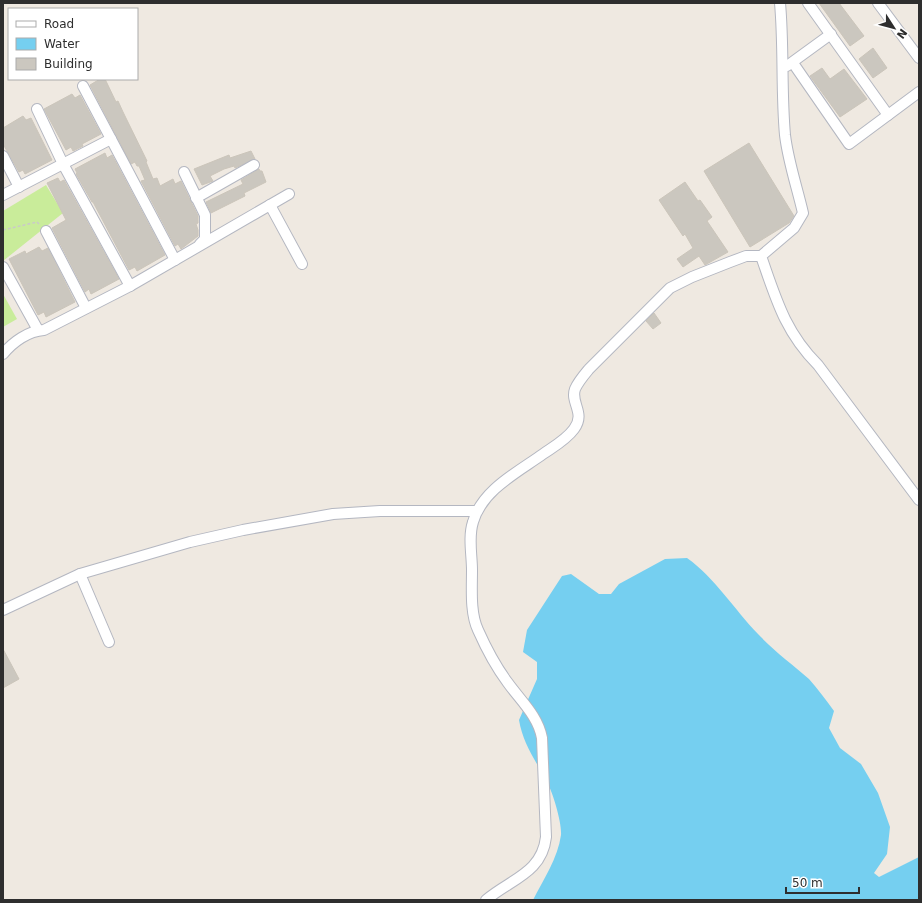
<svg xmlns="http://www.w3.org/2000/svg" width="922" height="903" font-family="'DejaVu Sans',sans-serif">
<rect width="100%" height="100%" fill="#efe9e1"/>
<g fill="#c9ec9a">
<path d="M46,185l17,28 -60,48v-50z"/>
<path d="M3,294l14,25 -14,8z"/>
</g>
<path fill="#75cff0" d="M687,558c28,20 47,51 71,76 16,17 34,30 51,45 9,10 17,21 25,32l-5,17 11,20 21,16 17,29 12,34 -3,27 -13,19 5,4 40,-20v43h-386c10,-20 25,-42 28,-65 1,-12 -8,-42 -14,-53 -11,-21 -24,-38 -28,-62l18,-41v-17l-14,-10 4,-22 35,-54 9,-2 28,20h12l8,-10 46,-25z"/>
<g fill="#cbc7bf" stroke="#cbc5ba">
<path d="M819,3h20l25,33 -14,10z"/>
<path d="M873,48l14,20 -14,10 -14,-19z"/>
<path d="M822,68l8,11 14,-10 23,30 -27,18 -30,-41z"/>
<path d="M100,79h5l11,23 2,-1 5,11 24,49 -1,1 7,17 4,-1 3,8 13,-7 2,5 6,-3 17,35v7l-2,1 2,6v6l-17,13 -3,-5 -3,2 -34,-65 4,-1 -6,-14h-2l-2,-4 -4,2 -41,-79z"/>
<path d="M72,94l3,4 5,-3 21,39 -19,10 1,2 -10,5 -2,-4 -5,3 -22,-41z"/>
<path d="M23,116l3,4 5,-2 21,42 -27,14 -2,-4 -4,2 -16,-28v-16z"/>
<path d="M749,143l45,73 -5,7 -39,24 -46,-76z"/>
<path d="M251,151l4,8 -20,9 -1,-2 -10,3 -14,7 3,5 -11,4 -8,-16 35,-14 1,3z"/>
<path d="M105,153l2,5 5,-3 53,100 -28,16 -2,-4 -6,3 -36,-68h-1l-16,-28 1,-1 -2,-4z"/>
<path d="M259,169l1,2h2l4,11 -22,11 1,3 -34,17 -5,-11 37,-18 -2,-4z"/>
<path d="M58,178l2,4 4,-2 55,99 -28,15 -2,-5 -4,3 -33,-64 14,-8 -19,-37z"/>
<path d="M685,182l13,19 2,-1 12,17 -5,4 21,31 -23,13 -6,-9 -16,11 -6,-8 16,-11 -8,-14 -2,2 -24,-36z"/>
<path d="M39,247l3,4 6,-3 27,54 -29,15 -2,-5 -6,3 -29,-56 16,-8 1,3z"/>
<path d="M654,313l7,10 -8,6 -7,-8z"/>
<path d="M3,649l16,30 -16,9z"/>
</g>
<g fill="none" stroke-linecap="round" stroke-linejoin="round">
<defs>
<g id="minor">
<path d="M780,3c4,44 1,88 5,132 3,26 12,52 18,78l-9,15 -33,28c15,43 24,76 57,109l101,135"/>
<path d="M808,3l80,112"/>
<path d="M878,3l41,55"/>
<path d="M793,63l56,81 70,-52"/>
<path d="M787,66l44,-32"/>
<path d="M83,86l92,174"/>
<path d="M37,109l26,55 67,122"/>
<path d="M3,156l16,31"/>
<path d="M184,172l21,43v24l-5,5"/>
<path d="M3,195l108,-56"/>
<path d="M196,198l58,-33"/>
<path d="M270,205l32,59"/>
<path d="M46,231l40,77"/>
<path d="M3,267l35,63"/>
<path d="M3,354c10,-12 25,-23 41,-24l86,-44 159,-92"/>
<path d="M80,574l29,68"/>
<path d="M3,610l77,-36 110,-32 53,-12 90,-16 47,-3h97"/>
<path d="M486,900c25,-21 56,-27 60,-63l-4,-99c-4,-22 -21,-37 -34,-55 -12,-16 -22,-35 -30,-53 -8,-17 -6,-41 -6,-60 0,-15 -4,-33 1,-48 9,-32 45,-50 70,-68 10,-7 23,-14 31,-25 12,-16 -4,-26 1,-40 3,-7 9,-14 14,-20l81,-81 22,-11 38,-15 16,-6h15"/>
</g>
</defs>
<use href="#minor" stroke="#b4b7c1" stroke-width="12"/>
<path stroke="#c9c9c9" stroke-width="1.5" stroke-dasharray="3 2" stroke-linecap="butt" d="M3,230l34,-8 2,2"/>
<use href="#minor" stroke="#fff" stroke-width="10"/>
</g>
<rect width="922" height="903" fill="none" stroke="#2e2e2e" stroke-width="8"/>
<rect x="8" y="8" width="130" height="72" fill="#ffffff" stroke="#ababab"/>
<rect x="16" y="21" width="20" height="6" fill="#ffffff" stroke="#ababab"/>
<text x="44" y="28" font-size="12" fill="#2e2e2e">Road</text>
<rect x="16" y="38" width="20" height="12" fill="#75cff0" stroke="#ababab"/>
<text x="44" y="48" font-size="12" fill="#2e2e2e">Water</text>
<rect x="16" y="58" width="20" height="12" fill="#cbc7bf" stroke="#ababab"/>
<text x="44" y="68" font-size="12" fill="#2e2e2e">Building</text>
<g transform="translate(894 28) rotate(126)" stroke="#ffffff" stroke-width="3" paint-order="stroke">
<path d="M0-3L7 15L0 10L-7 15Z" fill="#2e2e2e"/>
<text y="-6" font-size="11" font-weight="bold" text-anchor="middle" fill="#2e2e2e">N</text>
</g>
<path d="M786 887v6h73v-6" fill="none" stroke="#2e2e2e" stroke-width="2"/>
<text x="792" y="887" font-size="12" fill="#2e2e2e" stroke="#ffffff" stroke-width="3" paint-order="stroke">50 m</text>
</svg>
